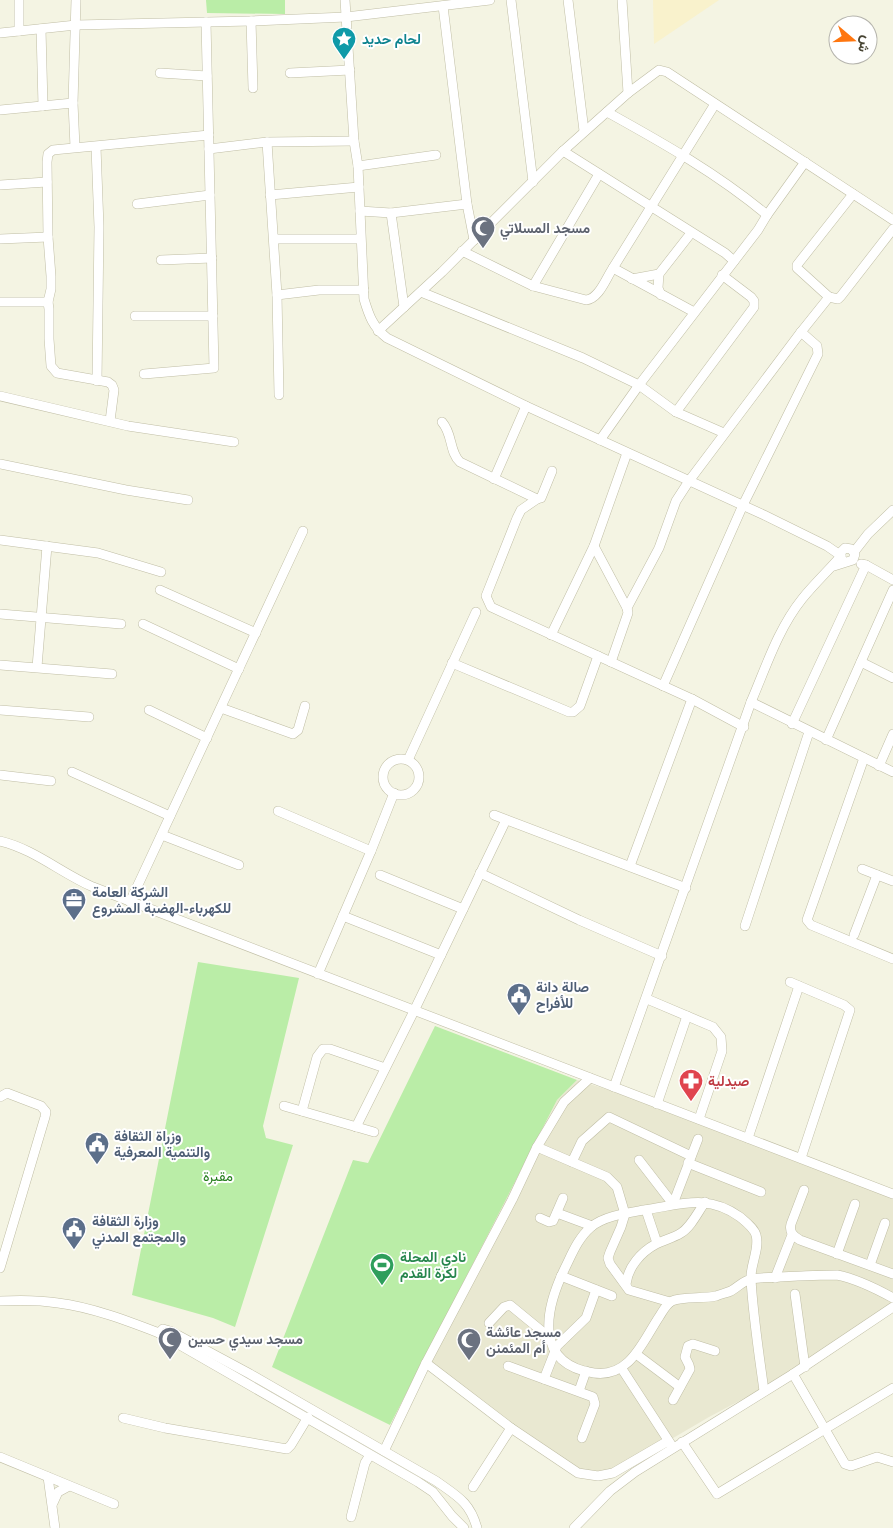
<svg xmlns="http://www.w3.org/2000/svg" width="893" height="1528" font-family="'Varela Round',Vazirmatn,sans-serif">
<rect width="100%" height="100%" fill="#f4f4e3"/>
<path fill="#e9e8d1" d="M577,1080l41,13 275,105v104l-17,17 -86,55 -81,43 -99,58 -38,-4 -151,-109 136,-262z"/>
<path fill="#f9f2cc" d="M653,0h66l-65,44z"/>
<g fill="#baeda7">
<path d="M206,0h79v14l-78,-1z"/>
<path d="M198,962l101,16 -36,148 3,12 27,7 -58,182 -22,-9 -81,-23z"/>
<path d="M435,1026l142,54 -20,20 -167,325 -118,-58 81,-207 15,3z"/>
</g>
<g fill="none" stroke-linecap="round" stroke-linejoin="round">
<defs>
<g id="minor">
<path d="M19,0v31"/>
<path d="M345,0l9,141 4,25 6,133c5,17 9,28 23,39l139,68 238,109 63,31 13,9"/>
<path d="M511,0l22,182"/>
<path d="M568,0l16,131"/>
<path d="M622,0l6,93"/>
<path d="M443,6l24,198 7,36"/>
<path d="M251,21l2,67"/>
<path d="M41,29l2,77"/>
<path d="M0,33l76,-8 175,-4 95,-4 144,-17"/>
<path d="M160,73l47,3"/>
<path d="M290,73l60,-3"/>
<path d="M0,110l73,-7"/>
<path d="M267,142l10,153 2,100"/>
<path d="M75,147l-2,-44 3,-103"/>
<path d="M96,147l3,80 -2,154"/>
<path d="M209,149l58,-7 87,-1"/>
<path d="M563,151l162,102 9,8"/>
<path d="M358,166l78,-11"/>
<path d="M0,185l47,-3"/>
<path d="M270,195l89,-8"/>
<path d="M137,204l73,-9"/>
<path d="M360,211l31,2 76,-9"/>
<path d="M391,213l13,94"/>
<path d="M767,215l38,-53"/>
<path d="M0,239l48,-2"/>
<path d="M274,239h86"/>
<path d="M462,251l71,35 53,14c13,-1 20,-22 27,-32l102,-164"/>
<path d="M161,260l51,-2"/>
<path d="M613,268l81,44"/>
<path d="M632,279l27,-5"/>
<path d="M533,286l66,-112"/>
<path d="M421,292l162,66 56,27 37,27 48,21"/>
<path d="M277,295l42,-5h45"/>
<path d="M661,295l-3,-7 1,-14 32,-41"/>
<path d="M829,297l9,2 3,-3 52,-67"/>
<path d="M0,302h48"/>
<path d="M135,316h78"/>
<path d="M378,331l64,-59 121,-121 65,-58 31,-23 8,2 226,148"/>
<path d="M144,374l70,-6 -8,-346"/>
<path d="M0,396l128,30 106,16"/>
<path d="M676,412l78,-105v-6l-3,-4 -29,-22"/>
<path d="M110,421l4,-31 -2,-5 -4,-3 -51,-9 -6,-7 -2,-27v-30l-1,-7 3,-13v-13l-3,-39 -1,-75 1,-8 5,-4 156,-15"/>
<path d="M442,422c11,12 7,30 18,40l77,37 4,-1 11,-27"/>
<path d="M600,440l39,-55 119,-155 9,-15c-49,-41 -104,-72 -160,-103"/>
<path d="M0,464l126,26 62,10"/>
<path d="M494,479l32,-73"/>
<path d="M537,499l-16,11 -4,8 -31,78 5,11 201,92 52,28"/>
<path d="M0,540l98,13 63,19"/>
<path d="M594,546l33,62 1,5 -17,49"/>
<path d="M854,552l14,-18 25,-24"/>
<path d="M861,564l5,1 27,15"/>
<path d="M834,566l19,-6 2,-6 -4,-5 -6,-1 -4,4v7l4,3"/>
<path d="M160,590l96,43"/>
<path d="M627,608l32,-60 17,-47 13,-20 112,-149 28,-35 -32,-29v-3l56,-71"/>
<path d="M0,614l121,10"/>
<path d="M143,624l96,45"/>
<path d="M551,635l43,-89 33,-93"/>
<path d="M861,662l32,16"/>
<path d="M452,663l117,49h4l7,-6 18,-50"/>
<path d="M0,665l112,9"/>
<path d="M37,667l10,-121"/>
<path d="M663,686l80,-181 75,-151 -1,-8 -16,-14"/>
<path d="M751,702l142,70"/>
<path d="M221,708l72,26 5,-4 7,-24"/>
<path d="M0,710l89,7"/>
<path d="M149,710l58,28"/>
<path d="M792,724l74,-159"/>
<path d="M826,740l67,-150"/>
<path d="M864,758l-57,162 4,5 82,34"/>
<circle cx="401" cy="777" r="18"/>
<path d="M408,760l68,-148"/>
<path d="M879,766l14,-32"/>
<path d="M72,772l98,44"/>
<path d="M0,775l51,6"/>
<path d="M278,811l93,40"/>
<path d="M494,815l192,73"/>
<path d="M162,835l77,30"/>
<path d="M0,841c34,8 61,32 93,46l800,307"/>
<path d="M630,866l62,-167"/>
<path d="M862,869l31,12"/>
<path d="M480,873l99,47 83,36"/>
<path d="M380,875l83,34"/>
<path d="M130,902l173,-371"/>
<path d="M343,916l98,39"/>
<path d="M745,926l64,-194"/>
<path d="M854,935l23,-60"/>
<path d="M318,974l53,-123 23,-58"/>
<path d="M790,982l54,23 6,5 -49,148"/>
<path d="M647,999l66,28 8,10 1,14 -23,68"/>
<path d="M614,1087l137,-385c15,-35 27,-73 51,-103 12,-15 26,-28 39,-43"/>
<path d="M0,1097l7,-4 34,13 5,6 -1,5 -45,151"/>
<path d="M657,1104l30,-88"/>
<path d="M284,1106l90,26"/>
<path d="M302,1111l15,-54 6,-8h7l55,19"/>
<path d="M356,1127l58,-116 92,-191"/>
<path d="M748,1138l51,-152"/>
<path d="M537,1147l70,30 10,10 8,27 -4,13 -11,25 -2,6 2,6 19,26 41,12"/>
<path d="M639,1160l34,44"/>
<path d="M572,1162l10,-21 27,-24 82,39"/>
<path d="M688,1163l73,29"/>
<path d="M804,1190l-13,34c-2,8 2,12 9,16l93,34"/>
<path d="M673,1204l25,-65"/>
<path d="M646,1210l11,33"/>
<path d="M557,1213l35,13"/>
<path d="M540,1218l9,4 4,-1 10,-23"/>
<path d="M837,1254l18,-50"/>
<path d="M870,1265l15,-42"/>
<path d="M561,1276l51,20"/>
<path d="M775,1278l17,-43"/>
<path d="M626,1284c2,-17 15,-32 30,-40 8,-4 17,-6 25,-11 10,-6 17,-21 24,-31"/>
<path d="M795,1294l10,73"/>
<path d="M0,1301c20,-1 39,-1 58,2 33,4 70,18 101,30l259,149 15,10 19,24 12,12"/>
<path d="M489,1323l15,-16 6,-2 39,32"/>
<path d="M159,1333l4,-4 7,2 80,43 186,107c21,15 34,21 41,47"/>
<path d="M636,1354l44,33"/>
<path d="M426,1363l85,65 67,45 20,3 15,-3 55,-32"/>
<path d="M508,1366l85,31 2,7 -13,34"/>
<path d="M622,1369l50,77"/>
<path d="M793,1374l52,90 6,2 26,-9 16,5"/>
<path d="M544,1379l13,-33 29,-28 10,-28"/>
<path d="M579,1391l7,-20"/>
<path d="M764,1391c-5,-37 -11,-75 -13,-112 -1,-14 9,-30 5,-44 -2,-7 -10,-13 -16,-18 -33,-24 -60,-12 -96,-7 -17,3 -40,6 -53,17 -13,11 -19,27 -26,41 -20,41 -32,96 29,105 36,5 49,-32 65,-56 4,-6 7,-13 13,-16 10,-5 31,-2 44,-5 5,-2 10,-3 15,-5 7,-4 13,-11 21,-12 9,-2 19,-1 28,-2 19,-1 38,-2 57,-2 20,4 38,13 56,23"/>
<path d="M673,1400l17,-31 -1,-4 -4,-8 3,-11 5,-2 22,7"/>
<path d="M123,1418l42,10 122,21 4,-4 17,-28"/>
<path d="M682,1442l35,52 176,-106"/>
<path d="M384,1451l42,-88 86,-163 25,-53 27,-45 26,-24"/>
<path d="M0,1457l114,47"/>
<path d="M48,1477l7,51"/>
<path d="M473,1487l38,-59"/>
<path d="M53,1503l5,-11 11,-6"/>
<path d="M351,1517l14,-54 5,-8"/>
<path d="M574,1528l36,-37 25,-19 158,-98 100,-67"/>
</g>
</defs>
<use href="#minor" stroke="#c0bea5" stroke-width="10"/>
<use href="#minor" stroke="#fff" stroke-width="9"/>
</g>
<defs>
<symbol id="sight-pin" viewBox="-11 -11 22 30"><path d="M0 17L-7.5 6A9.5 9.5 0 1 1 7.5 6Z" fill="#0f9aa8" stroke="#fff"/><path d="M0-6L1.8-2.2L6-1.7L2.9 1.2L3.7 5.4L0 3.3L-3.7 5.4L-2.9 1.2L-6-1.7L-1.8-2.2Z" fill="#fff"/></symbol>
<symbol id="mosque-pin" viewBox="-11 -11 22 30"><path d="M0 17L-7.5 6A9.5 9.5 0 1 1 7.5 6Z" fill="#6b7280" stroke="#fff"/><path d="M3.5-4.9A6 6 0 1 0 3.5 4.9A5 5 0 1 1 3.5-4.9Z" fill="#fff"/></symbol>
<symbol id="office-pin" viewBox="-11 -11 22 30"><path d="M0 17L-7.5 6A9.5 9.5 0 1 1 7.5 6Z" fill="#5c6f8a" stroke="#fff"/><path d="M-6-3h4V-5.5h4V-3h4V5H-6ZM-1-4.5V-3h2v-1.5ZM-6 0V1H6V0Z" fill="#fff"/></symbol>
<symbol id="civic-pin" viewBox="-11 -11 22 30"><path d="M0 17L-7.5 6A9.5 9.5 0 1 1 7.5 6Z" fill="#5c6f8a" stroke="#fff"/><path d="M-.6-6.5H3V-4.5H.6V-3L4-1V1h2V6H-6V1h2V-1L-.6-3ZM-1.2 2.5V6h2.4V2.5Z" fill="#fff"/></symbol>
<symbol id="pharmacy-pin" viewBox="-11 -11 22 30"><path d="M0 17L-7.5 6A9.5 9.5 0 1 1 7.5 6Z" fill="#e0444e" stroke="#fff"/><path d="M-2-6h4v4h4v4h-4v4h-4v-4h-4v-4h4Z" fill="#fff"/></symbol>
<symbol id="stadium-pin" viewBox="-11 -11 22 30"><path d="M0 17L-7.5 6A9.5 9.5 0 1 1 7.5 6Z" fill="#2e9e5b" stroke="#fff"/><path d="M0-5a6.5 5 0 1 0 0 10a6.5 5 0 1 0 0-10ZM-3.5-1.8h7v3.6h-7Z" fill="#fff"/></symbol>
</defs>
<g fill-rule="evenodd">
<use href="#sight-pin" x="330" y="25" width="28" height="38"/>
<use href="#mosque-pin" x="469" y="214" width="28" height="38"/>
<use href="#office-pin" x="60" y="886" width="28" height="38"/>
<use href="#civic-pin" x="505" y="981" width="28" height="38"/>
<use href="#pharmacy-pin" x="677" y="1067" width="28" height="38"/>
<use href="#civic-pin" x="83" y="1130" width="28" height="38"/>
<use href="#civic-pin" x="60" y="1215" width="28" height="38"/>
<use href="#stadium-pin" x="368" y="1251" width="28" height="38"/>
<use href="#mosque-pin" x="156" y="1325" width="28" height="38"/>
<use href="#mosque-pin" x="455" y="1326" width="28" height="38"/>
</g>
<g text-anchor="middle" stroke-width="4" stroke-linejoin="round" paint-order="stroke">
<g font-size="14" font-weight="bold" fill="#0d838f" stroke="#fff" text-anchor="start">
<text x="362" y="44">لحام حديد</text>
</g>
<g font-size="14" font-weight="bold" fill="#5b616d" stroke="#fff" text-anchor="start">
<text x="500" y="233">مسجد المسلاتي</text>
<text x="486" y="1337">مسجد عائشة<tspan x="486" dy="16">أم المئمنن</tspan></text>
<text x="188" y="1344">مسجد سيدي حسين</text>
</g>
<g font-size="14" font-weight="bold" fill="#4e5e75" stroke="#fff" text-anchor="start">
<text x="92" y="897">الشركة العامة<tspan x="92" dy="16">للكهرباء-الهضبة المشروع</tspan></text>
<text x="536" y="992">صالة دانة<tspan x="536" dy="16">للأفراح</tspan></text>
<text x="114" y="1141">وزراة الثقافة<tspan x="114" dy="16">والتنمية المعرفية</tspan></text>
<text x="92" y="1226">وزارة الثقافة<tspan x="92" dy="16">والمجتمع المدني</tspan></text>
</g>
<g font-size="14" font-weight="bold" fill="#be3a42" stroke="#fff" text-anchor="start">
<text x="708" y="1086">صيدلية</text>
</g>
<g font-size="14" fill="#297f20" stroke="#fff">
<text x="218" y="1181">مقبرة</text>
</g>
<g font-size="14" font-weight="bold" fill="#27864d" stroke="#fff" text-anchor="start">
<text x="400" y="1262">نادي المحلة<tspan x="400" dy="16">لكرة القدم</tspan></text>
</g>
</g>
<g transform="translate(853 40) rotate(109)"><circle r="24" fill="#ffffff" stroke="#b5b4ad"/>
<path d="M0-4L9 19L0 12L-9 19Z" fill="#ff760f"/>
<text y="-8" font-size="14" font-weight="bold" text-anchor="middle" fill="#474433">ش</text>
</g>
</svg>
